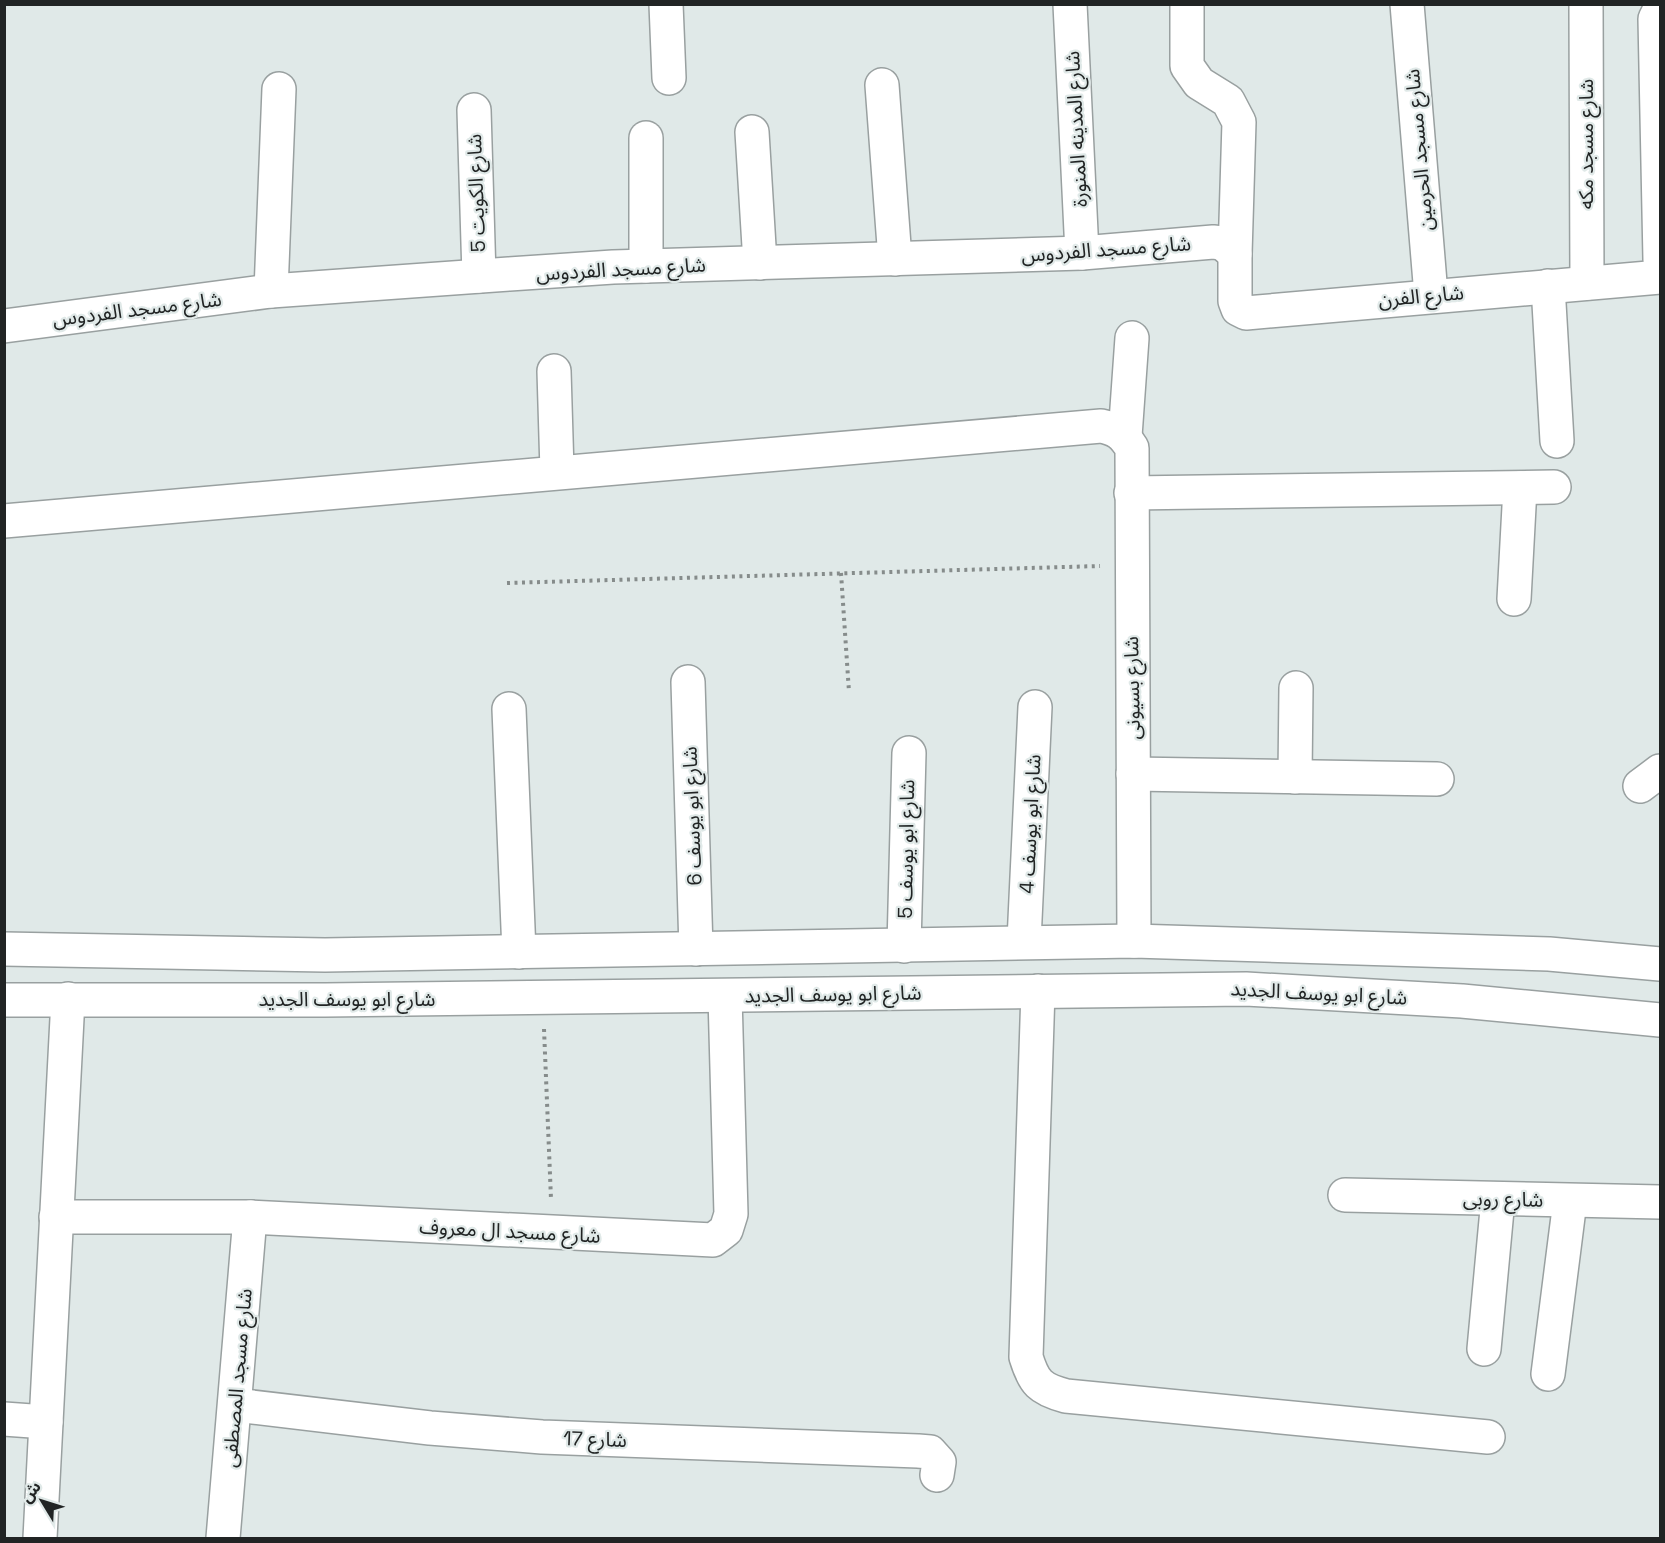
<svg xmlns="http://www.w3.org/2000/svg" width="1665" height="1543" font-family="'Space Grotesk','Noto Sans Arabic',sans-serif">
<rect width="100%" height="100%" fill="#e0e9e8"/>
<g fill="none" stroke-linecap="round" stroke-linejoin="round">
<defs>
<g id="street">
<path d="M666,4l3,74"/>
<path d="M1070,4l12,249"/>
<path d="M1187,4v62l12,17 29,18 11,21 -4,132v47l3,8 8,4 414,-36"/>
<path d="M1407,4l24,291"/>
<path d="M1586,4l1,279"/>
<path d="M1660,9l-5,10 5,241"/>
<path d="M882,85l13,174"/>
<path d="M474,110l5,166"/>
<path d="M752,132l8,131"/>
<path d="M646,138v128"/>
<path d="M1548,286l9,155"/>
<path d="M271,291l8,-202"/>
<path d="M4,326l267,-35 238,-17 104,-7 469,-14 131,-11 9,1 13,11"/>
<path d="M554,371l3,100"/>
<path d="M1125,436l7,-98"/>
<path d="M1131,493l423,-6"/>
<path d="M4,521l1097,-95c16,3 22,8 31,22l2,493"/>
<path d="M1514,599l6,-111"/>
<path d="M688,682l8,267"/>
<path d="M509,709l10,243"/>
<path d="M1133,774l304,5"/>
<path d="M1295,777l1,-89"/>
<path d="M1640,786l20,-15"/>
<path d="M1024,941l11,-234"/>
<path d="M904,946l5,-193"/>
<path d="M1038,991l-12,366c8,26 14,32 40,39l422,41"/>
<path d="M1345,1195l315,7"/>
<path d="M56,1217h194l463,23 13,-10 5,-16 -6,-218"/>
<path d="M1484,1349l14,-150"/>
<path d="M1548,1374l22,-173"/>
<path d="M235,1405l195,23 112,9 376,14 12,1 9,10 -2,13"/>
<path d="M4,1419l42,3"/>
<path d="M40,1538l28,-539"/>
<path d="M223,1538l27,-321"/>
</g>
<g id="secondary">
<path d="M4,949l321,6 809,-14 415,13 111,10"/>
<path d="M4,1000h321l921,-11 216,12 198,19"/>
</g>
</defs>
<use href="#street" stroke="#99a0a0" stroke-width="36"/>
<use href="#secondary" stroke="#99a0a0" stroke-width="36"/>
<g stroke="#868c8b" stroke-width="4" stroke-dasharray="3 4.5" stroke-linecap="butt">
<path d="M841,573l8,119"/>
<path d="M507,583l593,-17"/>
<path d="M544,1029l7,170"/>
</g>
<use href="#street" stroke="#fff" stroke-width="33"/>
<use href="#secondary" stroke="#fff" stroke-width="33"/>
</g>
<g text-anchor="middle" stroke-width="4.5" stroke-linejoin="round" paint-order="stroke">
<g font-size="20" fill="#212424" stroke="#e0e9e8">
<text transform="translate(1076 129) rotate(-93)" y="7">شارع المدينه المنورة</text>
<text transform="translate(1586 144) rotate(-90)" y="7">شارع مسجد مكه</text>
<text transform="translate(1419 150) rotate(-95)" y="7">شارع مسجد الحرمين</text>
<text transform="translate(476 193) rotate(-92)" y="7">شارع الكويت 5</text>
<text transform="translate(1106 249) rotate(-4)" y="7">شارع مسجد الفردوس</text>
<text transform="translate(621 269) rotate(-3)" y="7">شارع مسجد الفردوس</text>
<text transform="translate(1421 296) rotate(-5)" y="7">شارع الفرن</text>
<text transform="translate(137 309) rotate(-7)" y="7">شارع مسجد الفردوس</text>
<text transform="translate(1132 688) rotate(-91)" y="7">شارع بسيونى</text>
<text transform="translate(692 816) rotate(-92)" y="7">شارع ابو يوسف 6</text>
<text transform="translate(1030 824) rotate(-87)" y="7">شارع ابو يوسف 4</text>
<text transform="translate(906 849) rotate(-89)" y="7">شارع ابو يوسف 5</text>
<text transform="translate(1319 993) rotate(3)" y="7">شارع ابو يوسف الجديد</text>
<text transform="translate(833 994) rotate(-1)" y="7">شارع ابو يوسف الجديد</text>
<text x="347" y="1006">شارع ابو يوسف الجديد</text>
<text transform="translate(1503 1199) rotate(1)" y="7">شارع روبى</text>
<text transform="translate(510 1231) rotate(3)" y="7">شارع مسجد ال معروف</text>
<text transform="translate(237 1378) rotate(-85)" y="7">شارع مسجد المصطفى</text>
<text transform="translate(595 1439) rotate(2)" y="7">شارع 17</text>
</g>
</g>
<rect width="1665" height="1543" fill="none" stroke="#212424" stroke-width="12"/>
<g transform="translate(42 1501) rotate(308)" stroke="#e0e9e8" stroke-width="4.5" paint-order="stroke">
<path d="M0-4.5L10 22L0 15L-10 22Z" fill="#212424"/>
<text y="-9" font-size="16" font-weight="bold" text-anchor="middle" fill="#212424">ش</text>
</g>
</svg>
